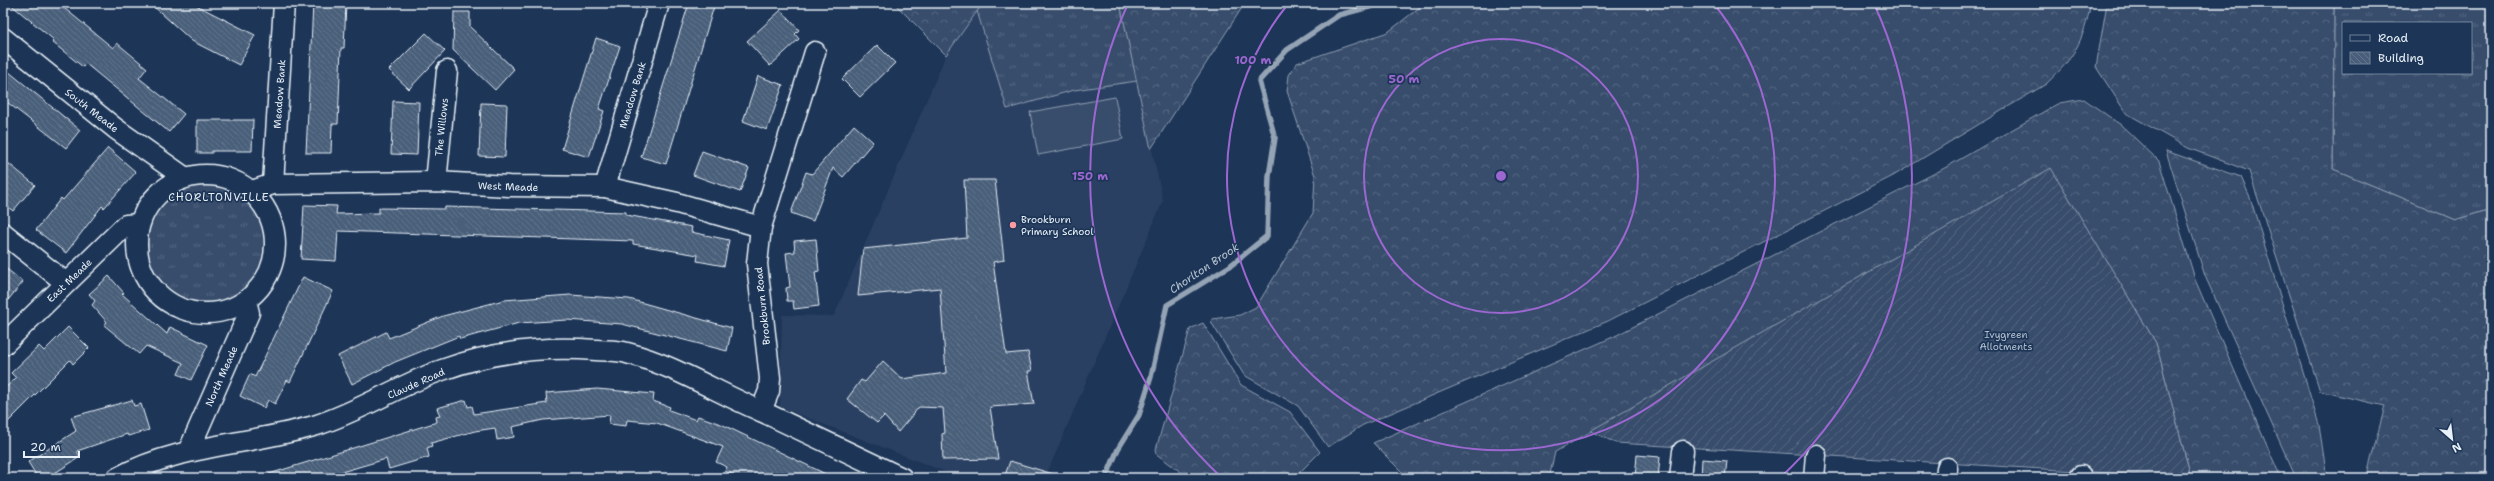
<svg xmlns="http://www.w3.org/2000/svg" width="2494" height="481" font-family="'Shantell Sans',sans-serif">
<defs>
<pattern id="grass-tufts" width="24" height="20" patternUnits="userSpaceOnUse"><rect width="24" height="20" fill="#374d6c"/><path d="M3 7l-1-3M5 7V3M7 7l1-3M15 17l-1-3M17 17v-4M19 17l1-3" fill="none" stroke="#546782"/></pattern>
<pattern id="forest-crowns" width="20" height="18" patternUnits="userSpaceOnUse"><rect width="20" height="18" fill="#374d6c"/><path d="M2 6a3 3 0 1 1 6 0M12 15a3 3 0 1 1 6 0" fill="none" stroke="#546782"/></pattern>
<pattern id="garden-furrows" width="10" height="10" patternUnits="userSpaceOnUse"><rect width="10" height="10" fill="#374d6c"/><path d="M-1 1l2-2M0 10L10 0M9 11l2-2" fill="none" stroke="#546782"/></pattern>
<pattern id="building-back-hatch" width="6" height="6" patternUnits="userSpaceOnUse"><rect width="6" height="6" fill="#495e7a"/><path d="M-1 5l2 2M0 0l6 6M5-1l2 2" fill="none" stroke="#63768e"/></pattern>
</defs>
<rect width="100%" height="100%" fill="#1d3557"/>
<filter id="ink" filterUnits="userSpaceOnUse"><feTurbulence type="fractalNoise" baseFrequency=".025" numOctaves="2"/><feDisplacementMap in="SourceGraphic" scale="8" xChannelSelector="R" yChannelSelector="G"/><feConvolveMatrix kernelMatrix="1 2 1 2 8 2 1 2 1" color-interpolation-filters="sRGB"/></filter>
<g filter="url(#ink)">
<path fill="#2a4162" d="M983,3h137l43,198 -118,277h-84l-181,-71 2,-92 52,1 112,-261z"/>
<g fill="url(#grass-tufts)" stroke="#909fb2" fill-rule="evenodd">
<path d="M983,3h137l17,78 -63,9 -67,19 -30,-98z"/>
<path d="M2334,3h157v206l-36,11 -122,-51zM2343,23h128v50h-128z"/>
<circle cx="206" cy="244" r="60"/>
</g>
<g fill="url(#forest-crowns)" stroke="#909fb2">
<path d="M894,3h89l-37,52z"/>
<path d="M1120,3h125l-94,146z"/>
<path d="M1425,3h666c-8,39 -16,54 -45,81l-153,92 -285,145 -245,104 -35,22 -30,-41 -54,-31 -33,-53 1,-3 28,-4 16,-8 57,-94 2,-37 -28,-85 2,-16 8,-12 91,-31z"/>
<path d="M2107,3h227l-1,166 122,51 36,-11v269h-122l-2,-3 18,-69 -65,-15 -71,-220 -61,-23 -62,-35 -30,-46z"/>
<path d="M2084,99l37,26 38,36 37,121 85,196h-90l-35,-135 -105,-174 -496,283 -6,26h-141l-35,-35 240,-106 328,-167 118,-67z"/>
<path d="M2166,151l75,26 9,20 69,228 8,53h-31l-91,-202z"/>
<path d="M1203,323l38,62 49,27 30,40 -26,26h-105l-34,-25 35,-124z"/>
</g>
<path fill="url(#garden-furrows)" stroke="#909fb2" d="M2051,168l105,175 35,135 -575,-35 -26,-12z"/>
<path fill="#374d6c" stroke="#909fb2" d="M1115,97l8,42 -85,16 -8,-43z"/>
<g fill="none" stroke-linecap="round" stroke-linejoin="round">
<path stroke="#95a4b5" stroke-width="5.5" d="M1106,478l12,-29 21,-34 12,-38 16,-72 63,-39 37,-30 2,-60 6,-38 -16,-57 28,-31 52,-35 45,-12"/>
</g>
<g fill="url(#building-back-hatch)" stroke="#e8f1f8">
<path d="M9,3h49l55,45 4,-5 30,25 -8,10 45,36 -15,18 -83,-68 -3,3 -31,-25 2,-2z"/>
<path d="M150,3h42l63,32 -16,30 -47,-24z"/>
<path d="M313,3h33l-2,45h-3l-3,76h-6l-1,29h-25z"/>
<path d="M689,3h26l-49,161 -25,-7z"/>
<path d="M781,10l18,20 -4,4 4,5 -29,27 -23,-25z"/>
<path d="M454,12h16v15l44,42 -19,21 -42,-40z"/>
<path d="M426,33l19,18 -36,38 -20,-19z"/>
<path d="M596,38l24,8 -21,63 5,2 -15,46 -27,-8z"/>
<path d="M877,45l18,18 -35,34 -18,-18z"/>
<path d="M3,67l77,63 -14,18 -63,-49z"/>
<path d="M758,76l25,9 -16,45 -24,-9z"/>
<path d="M393,101l26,1 -2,53 -26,-1z"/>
<path d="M481,103l26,1 -2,53 -26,-1z"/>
<path d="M197,120h56l-1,31h-40v2h-15z"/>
<path d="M854,125l19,17 -30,35 -10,-9 -20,53 -22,-8 15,-41 6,2z"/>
<path d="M108,148l28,24 -32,36 -2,-2 -36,47 -30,-23 25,-32 2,2z"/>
<path d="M702,151l47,17 -9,24 -47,-17z"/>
<path d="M3,159l32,26 -22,26 -10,-8z"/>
<path d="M964,180h31l9,80 -11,2 13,92 22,-2 4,19h-4l6,33 -44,3 8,52 -55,1 -1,-26 3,-1 -2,-25 -24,-1 -21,25 -14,-16 -7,7 -30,-24 14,-19 4,2 18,-21 19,18 44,-6 -6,-85 -82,8 5,-47 104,-11z"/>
<path d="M304,205l33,1 -1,8 43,-1v-5l66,1v-2l181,5v3l66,12 -1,5 38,8 -5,26 -27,-5 1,-6 -65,-11v-3l-295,-10 -2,30 -35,-2z"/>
<path d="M816,239l3,32 -4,1 4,34 -25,3 -1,-8h-6l-1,-13 4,-1 -4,-34 9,-1 -1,-11z"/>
<path d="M3,266l20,16 -20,24z"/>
<path d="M109,276l15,17 -2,1 45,40 3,-7 38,18 -17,35 -13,-6 5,-11 -37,-17 -7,8 -35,-29 3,-3 -15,-17 3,-4 -6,-7z"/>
<path d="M303,277l30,14 -43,91 -3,-2 -12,24 -7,-4 -4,8 -24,-12 10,-22 5,3z"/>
<path d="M570,295l59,4 103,29 -5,23 -105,-27 -55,-4 -48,3 -59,16 -1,-3 -64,26 -43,22 -14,-28 48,-24 3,6 54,-22 61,-16z"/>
<path d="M68,327l21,21 -16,16 -3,-4 -67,67v-37l13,-12 -5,-5 28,-27 5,5z"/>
<path d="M597,389l57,5 -1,7 17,6 -1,3 27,10 2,-4 23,8 113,54h-94l-15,-7 2,-4 -11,-5 7,-15 -66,-24 -30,-3 -1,6 -17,-2 1,-9 -67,5 -31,7 2,10 -17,3 -2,-12 -20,3 -44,12 1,3 -5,2 2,9 -40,12 -3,-10 -65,19h-52v-4l168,-52 -1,-5 4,-1 -3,-8 29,-8 2,7 4,-1 2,8 73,-11 -1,-10z"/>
<path d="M132,400l2,6 7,-2 8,26 -21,6 -1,-2 -50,17 3,6 -33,21h-9l-10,-16 48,-31 -5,-14z"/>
<path d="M1637,455l23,2 -2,21h-23z"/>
<path d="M1702,459l25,2 -2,17h-24z"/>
<path d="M1010,461l43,13v4h-49z"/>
</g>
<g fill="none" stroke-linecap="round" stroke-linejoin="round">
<defs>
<g id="street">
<path d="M3,38l113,91 68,48"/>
<path d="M815,52l-54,175 -4,37 13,114 -1,13 -8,20 141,67"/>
<circle cx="206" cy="244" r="69"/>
<path d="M436,182l11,-111"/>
<path d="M273,184l11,-181"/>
<path d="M605,187l54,-184"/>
<path d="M252,191l21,-7 163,-2 73,4 96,1 72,16 84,24"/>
<path d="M3,233l63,50"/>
<path d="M3,345l123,-120 13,-1"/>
<path d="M189,450l60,-137 -3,-12"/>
<path d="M117,478c62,-34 134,-33 200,-53 44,-14 82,-40 125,-55 49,-18 102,-24 154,-20 10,1 21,0 31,3 47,12 89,39 134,58"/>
<path d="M1680,478l3,-27"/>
<path d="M1814,478l2,-23"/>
<path d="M1946,478l1,-10"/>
<path d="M2080,478l1,-2"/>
</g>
</defs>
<use href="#street" stroke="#e8f1f8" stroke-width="23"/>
<use href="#street" stroke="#1d3557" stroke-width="20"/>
</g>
</g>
<g fill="none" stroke="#9c67d0" stroke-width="2">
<circle cx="1501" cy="176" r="137"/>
<path d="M1714 4A274 274 0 1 1 1288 4"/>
<path d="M1221 477A411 411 0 0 1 1127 6M1875 6A411 411 0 0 1 1781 477"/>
</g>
<circle fill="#ff9aa2" stroke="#1d3557" stroke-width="1.5" cx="1013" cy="225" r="4"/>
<g text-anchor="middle" stroke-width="3.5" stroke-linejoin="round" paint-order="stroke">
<g font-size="10" fill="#e8f1f8" stroke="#1d3557">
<text transform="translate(279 94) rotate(-86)" y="4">Meadow Bank</text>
<text transform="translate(632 95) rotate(-73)" y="4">Meadow Bank</text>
<text transform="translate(92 110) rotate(38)" y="4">South Meade</text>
<text transform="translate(441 127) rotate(-84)" y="4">The Willows</text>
<text transform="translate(508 186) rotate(2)" y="4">West Meade</text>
<text transform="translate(69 280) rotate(-44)" y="4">East Meade</text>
<text transform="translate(762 306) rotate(-96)" y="4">Brookburn Road</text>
<text transform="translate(221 376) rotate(-66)" y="4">North Meade</text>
<text transform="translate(416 383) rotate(-24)" y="4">Claude Road</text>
</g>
<g font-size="10" fill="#e8f1f8" stroke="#1d3557" text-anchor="start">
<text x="1021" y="223">Brookburn<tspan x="1021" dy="12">Primary School</tspan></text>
</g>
<g font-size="10" fill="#b3c0ce" stroke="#1d3557">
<text x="2006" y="338">Ivygreen<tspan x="2006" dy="12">Allotments</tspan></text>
</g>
<g font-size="11" letter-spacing="1" fill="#e8f1f8" stroke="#1d3557">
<text x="219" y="201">CHORLTONVILLE</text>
</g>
<g font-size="11" font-style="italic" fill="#b7c4d1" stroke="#1d3557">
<text transform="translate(1204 268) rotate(-34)" y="4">Chorlton Brook</text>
</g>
</g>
<circle cx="1501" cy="176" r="6" fill="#9c67d0" stroke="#1d3557" stroke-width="2"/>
<g font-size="12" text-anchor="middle" font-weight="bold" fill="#9c67d0" stroke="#1d3557" stroke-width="3.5" stroke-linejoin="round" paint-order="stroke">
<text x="1253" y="64">100 m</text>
<text x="1404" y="83">50 m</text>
<text x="1090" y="180">150 m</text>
</g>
<rect width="2494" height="481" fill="none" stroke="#1d3557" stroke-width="16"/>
<rect x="8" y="8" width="2478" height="465" fill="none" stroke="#e8f1f8" stroke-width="1.5" filter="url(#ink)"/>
<rect x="2342" y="22" width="130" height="52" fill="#1d3557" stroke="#6e8097"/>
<rect x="2350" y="35" width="20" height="6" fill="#1d3557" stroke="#6e8097"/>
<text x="2378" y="42" font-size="12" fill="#e8f1f8">Road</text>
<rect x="2350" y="52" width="20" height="12" fill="url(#building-back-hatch)" stroke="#6e8097"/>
<text x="2378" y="62" font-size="12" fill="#e8f1f8">Building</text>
<g transform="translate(2452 439) rotate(152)" stroke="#1d3557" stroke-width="3" paint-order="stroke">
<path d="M0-3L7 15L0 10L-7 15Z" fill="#e8f1f8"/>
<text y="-6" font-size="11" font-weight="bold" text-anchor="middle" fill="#e8f1f8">N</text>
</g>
<path d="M24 451v6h55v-6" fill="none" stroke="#e8f1f8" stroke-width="2"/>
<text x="30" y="451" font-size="12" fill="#e8f1f8" stroke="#1d3557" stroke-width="3" paint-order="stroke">20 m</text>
</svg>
